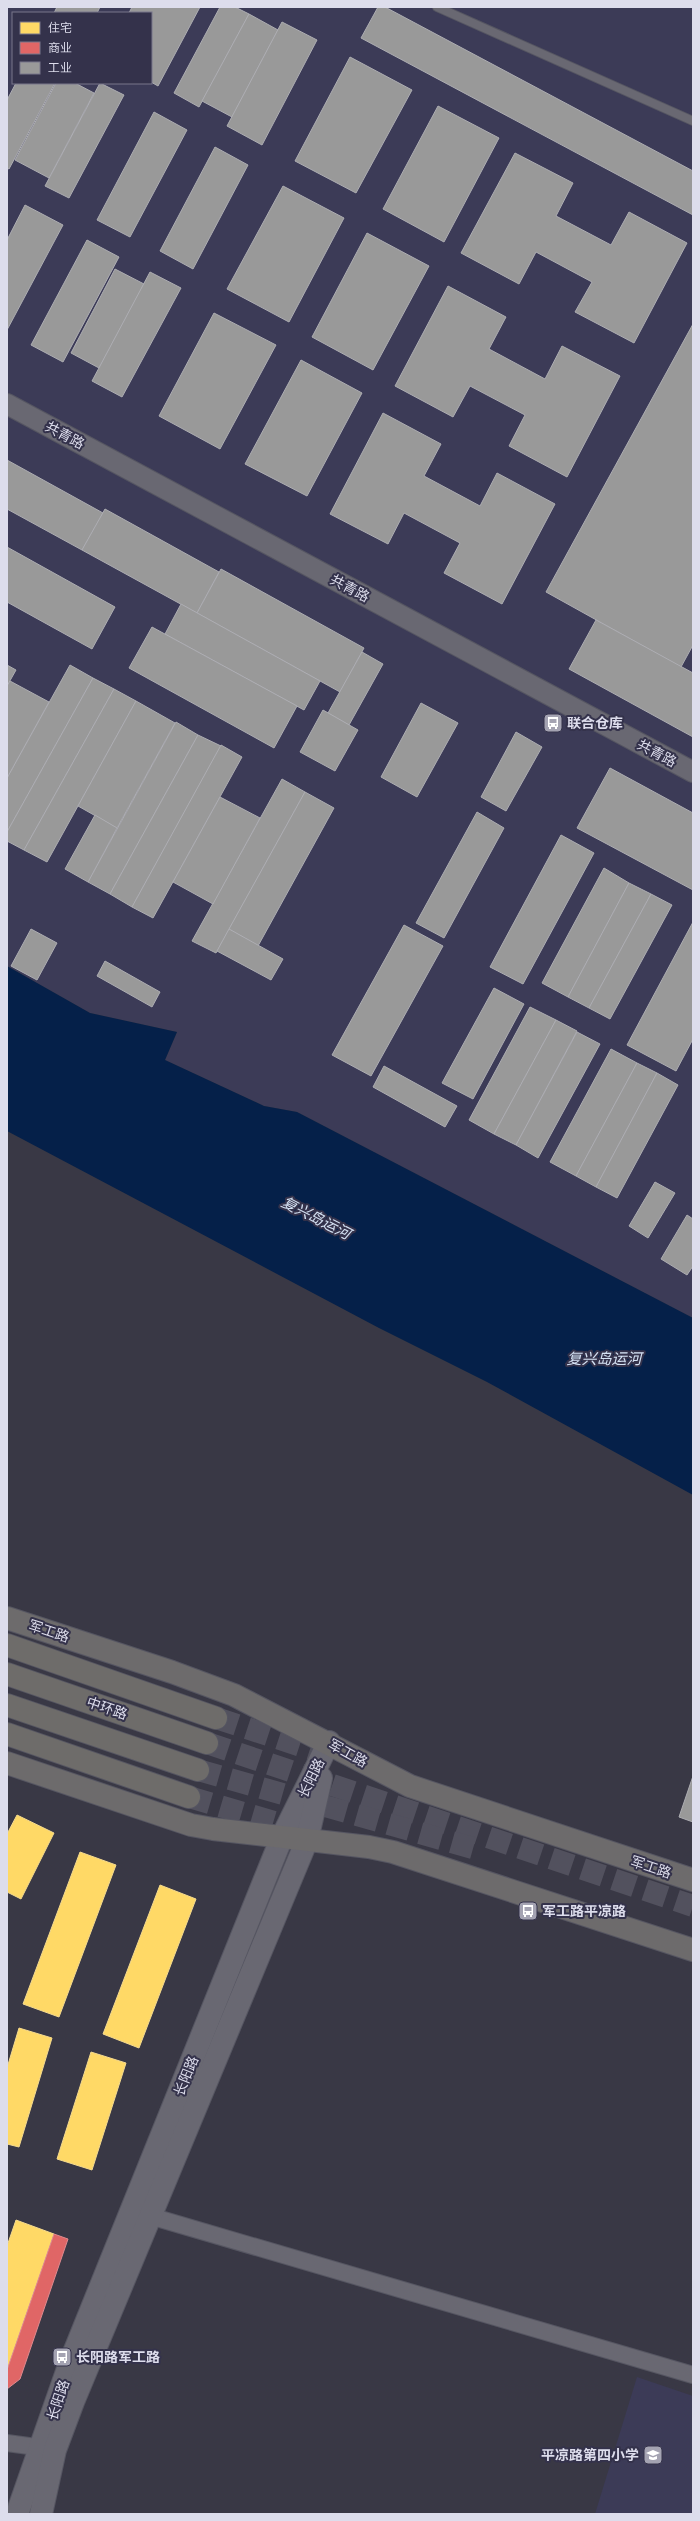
<svg xmlns="http://www.w3.org/2000/svg" width="700" height="2521" font-family="Overpass,'Noto Sans SC',sans-serif">
<rect width="100%" height="100%" fill="#393845"/>
<g fill="#3c3b57" fill-rule="evenodd">
<path d="M7,7h686v1311l-396,-206 -33,-6 -99,-46 12,-28 -87,-19 -83,-47zM13,13h138v70h-138z"/>
<path d="M637,2377l56,19v118h-98z"/>
</g>
<path fill="#052049" d="M7,966l83,47 87,19 -12,28 99,46 33,6 396,206v177l-206,-113 -108,-54 -372,-197z"/>
<g fill="#ffd966" stroke="#f5da8e">
<path d="M17,1815l37,18 -33,66 -14,-7v-58z"/>
<path d="M80,1852l36,13 -57,152 -36,-13z"/>
<path d="M160,1885l36,14 -57,149 -36,-14z"/>
<path d="M19,2028l33,10 -33,109 -12,-3v-76z"/>
<path d="M91,2052l35,11 -34,107 -35,-11z"/>
<path d="M16,2220l38,14 -47,136v-124z"/>
</g>
<path fill="#e06666" stroke="#df8a8e" d="M54,2234l14,5 -48,140 -13,10v-19z"/>
<g fill="#999" stroke="#adadb2">
<path d="M57,7h43l-3,6h-43z"/>
<path d="M132,7h68l-42,79 -7,-4v-69h-22z"/>
<path d="M220,7h15l14,7 -50,93 -25,-14z"/>
<path d="M378,7h7l308,164v44l-332,-177z"/>
<path d="M249,14l29,16 -46,87 -30,-16z"/>
<path d="M282,22l35,18 -55,105 -35,-19z"/>
<path d="M350,57l62,33 -56,103 -61,-32z"/>
<path d="M16,83h39l-46,86 -2,-1v-68z"/>
<path d="M56,83h19l19,10 -45,85 -34,-18z"/>
<path d="M100,83l24,12 -55,103 -24,-12z"/>
<path d="M438,106l61,32 -55,104 -61,-33z"/>
<path d="M154,112l33,18 -57,107 -33,-17z"/>
<path d="M215,147l33,18 -55,104 -33,-18z"/>
<path d="M515,153l58,30 -17,33 55,29 18,-33 58,31 -53,100 -59,-31 17,-30 -56,-30 -17,32 -58,-31z"/>
<path d="M283,186l61,32 -55,104 -62,-33z"/>
<path d="M25,205l38,20 -56,105v-90z"/>
<path d="M367,233l62,33 -56,104 -61,-33z"/>
<path d="M87,240l32,17 -56,105 -32,-17z"/>
<path d="M115,269l29,15 -45,84 -28,-15z"/>
<path d="M150,272l31,16 -59,109 -30,-16z"/>
<path d="M448,286l58,31 -17,32 56,30 17,-33 58,30 -53,101 -58,-31 16,-31 -55,-29 -17,31 -58,-31z"/>
<path d="M214,313l62,32 -56,104 -61,-33z"/>
<path d="M693,324v321l-12,22 -135,-75z"/>
<path d="M301,360l61,33 -55,103 -62,-32z"/>
<path d="M383,413l58,31 -17,32 56,30 17,-33 58,31 -53,100 -58,-31 16,-30 -56,-30 -16,31 -58,-30z"/>
<path d="M7,460l96,53 -21,37 -75,-41z"/>
<path d="M105,509l114,63 -22,41 -115,-63z"/>
<path d="M7,547l108,60 -23,42 -85,-47z"/>
<path d="M221,569l143,79 -24,44 -143,-79z"/>
<path d="M181,604l139,77 -16,29 -139,-76z"/>
<path d="M596,620l97,53v64l-124,-68z"/>
<path d="M152,627l145,79 -23,42 -145,-80z"/>
<path d="M362,652l21,12 -34,61 -21,-12z"/>
<path d="M7,665l9,5 -9,16z"/>
<path d="M70,665l23,13 -86,154v-54z"/>
<path d="M93,678l21,11 -90,161 -17,-9v-9z"/>
<path d="M10,681l39,21 -42,76v-92z"/>
<path d="M114,689l22,12 -89,161 -23,-12z"/>
<path d="M136,701l39,22 -58,105 -39,-22z"/>
<path d="M421,703l37,20 -41,74 -36,-20z"/>
<path d="M323,710l35,20 -23,41 -35,-19z"/>
<path d="M176,722l22,13 -88,159 -22,-12z"/>
<path d="M516,732l26,15 -36,64 -25,-14z"/>
<path d="M198,735l23,11 -89,161 -22,-13z"/>
<path d="M221,745l21,12 -89,161 -21,-11z"/>
<path d="M610,768l83,45v77l-116,-62z"/>
<path d="M282,779l23,13 -89,161 -24,-12z"/>
<path d="M305,792l29,16 -76,138 -29,-17z"/>
<path d="M220,797l40,21 -47,86 -40,-22z"/>
<path d="M477,812l27,16 -60,110 -28,-15z"/>
<path d="M95,815l22,13 -29,54 -23,-13z"/>
<path d="M561,835l33,18 -71,131 -33,-17z"/>
<path d="M604,868l25,15 -61,114 -26,-14z"/>
<path d="M629,883l22,11 -62,114 -21,-11z"/>
<path d="M651,894l21,11 -62,114 -21,-11z"/>
<path d="M693,922v117l-17,32 -49,-26z"/>
<path d="M404,925l39,21 -72,130 -39,-21z"/>
<path d="M31,929l26,14 -20,37 -26,-14z"/>
<path d="M229,929l54,30 -12,21 -54,-29z"/>
<path d="M105,961l55,31 -8,15 -55,-31z"/>
<path d="M494,988l30,16 -51,95 -31,-16z"/>
<path d="M530,1007l26,13 -62,114 -25,-14z"/>
<path d="M556,1020l21,11 -61,114 -22,-11z"/>
<path d="M577,1032l23,12 -62,114 -22,-13z"/>
<path d="M611,1049l26,14 -61,113 -26,-14z"/>
<path d="M637,1063l20,10 -61,114 -20,-11z"/>
<path d="M384,1066l73,40 -12,21 -72,-40z"/>
<path d="M657,1073l21,12 -61,113 -21,-11z"/>
<path d="M655,1182l20,11 -27,45 -19,-12z"/>
<path d="M687,1215l6,4v47l-6,9 -26,-16z"/>
<path d="M693,1776v46l-14,-5z"/>
</g>
<g fill="none" stroke-linecap="round" stroke-linejoin="round">
<g stroke="#52515e" stroke-width="22" stroke-dasharray="22 11" stroke-linecap="butt">
<path d="M216,1718l125,41"/>
<path d="M207,1743l486,163"/>
<path d="M198,1770l282,80"/>
<path d="M189,1797l116,34"/>
</g>
<defs>
<path id="service" d="M437,7l256,114"/>
<g id="minor">
<path d="M150,2216l543,159"/>
<path d="M7,2443l44,6"/>
</g>
<path id="tertiary" d="M7,404l686,368"/>
<g id="secondary">
<path d="M17,2514l54,-154 211,-523 47,-95"/>
<path d="M41,2514l14,-64 18,-48 234,-562 14,-62"/>
</g>
<g id="primary">
<path d="M7,1618l165,54 62,23 176,91 283,94"/>
<path d="M7,1763l184,62 22,4 156,18 24,5 300,98"/>
</g>
<g id="trunk">
<path d="M7,1645l209,73"/>
<path d="M7,1674l200,69"/>
<path d="M7,1705l191,65"/>
<path d="M7,1734l182,63"/>
</g>
</defs>
<use href="#service" stroke="#565662" stroke-width="10"/>
<use href="#minor" stroke="#565662" stroke-width="18"/>
<use href="#tertiary" stroke="#565662" stroke-width="22"/>
<use href="#secondary" stroke="#565662" stroke-width="24"/>
<use href="#primary" stroke="#565662" stroke-width="24"/>
<use href="#trunk" stroke="#565662" stroke-width="24"/>
<use href="#service" stroke="#696872" stroke-width="8"/>
<use href="#minor" stroke="#696872" stroke-width="16"/>
<use href="#tertiary" stroke="#696872" stroke-width="20"/>
<use href="#secondary" stroke="#696872" stroke-width="22"/>
<use href="#primary" stroke="#6d6b6c" stroke-width="22"/>
<use href="#trunk" stroke="#6e6c6a" stroke-width="22"/>
</g>
<defs>
<symbol id="bus-square" viewBox="-11 -11 22 22"><rect x="-9" y="-9" width="18" height="18" rx="4" fill="#a4a3b2" stroke="#34324b"/><path d="M-5-6H5V4H4V6H2V4H-2V6H-4V4H-5ZM-3.5-4V0h7V-4ZM-3.5 1.2v1.5H-2V1.2ZM2 1.2v1.5H3.5V1.2Z" fill="#fff"/></symbol>
<symbol id="school-square" viewBox="-11 -11 22 22"><rect x="-9" y="-9" width="18" height="18" rx="4" fill="#a4a3b2" stroke="#34324b"/><path d="M0-5L7-2L0 1L-7-2ZM-4 1L0 2.5L4 1V4Q0 6-4 4Z" fill="#fff"/></symbol>
</defs>
<g fill-rule="evenodd">
<use href="#bus-square" x="542" y="712" width="22" height="22"/>
<use href="#bus-square" x="517" y="1900" width="22" height="22"/>
<use href="#bus-square" x="51" y="2346" width="22" height="22"/>
<use href="#school-square" x="642" y="2444" width="22" height="22"/>
</g>
<g text-anchor="middle" stroke-width="4" stroke-linejoin="round" paint-order="stroke">
<g font-size="14" fill="#ddddec" stroke="#34324b">
<text transform="translate(65 435) rotate(28)" y="5">共青路</text>
<text transform="translate(350 588) rotate(28)" y="5">共青路</text>
<text transform="translate(657 753) rotate(28)" y="5">共青路</text>
<text transform="translate(49 1631) rotate(18)" y="5">军工路</text>
<text transform="translate(107 1708) rotate(19)" y="5">中环路</text>
<text transform="translate(348 1753) rotate(29)" y="5">军工路</text>
<text transform="translate(311 1778) rotate(-64)" y="5">长阳路</text>
<text transform="translate(651 1867) rotate(18)" y="5">军工路</text>
<text transform="translate(186 2076) rotate(-68)" y="5">长阳路</text>
<text transform="translate(58 2400) rotate(-72)" y="5">长阳路</text>
</g>
<g font-size="14" font-weight="bold" fill="#ddddec" stroke="#34324b" text-anchor="start">
<text x="567" y="728">联合仓库</text>
<text x="542" y="1916">军工路平凉路</text>
<text x="76" y="2362">长阳路军工路</text>
<text x="639" y="2460" text-anchor="end">平凉路第四小学</text>
</g>
<g font-size="15" font-style="italic" fill="#d5e2f4" stroke="#34324b">
<text transform="translate(316 1218) rotate(27)" y="5">复兴岛运河</text>
<text x="604" y="1364">复兴岛运河</text>
</g>
</g>
<rect width="700" height="2521" fill="none" stroke="#ddddec" stroke-width="16"/>
<rect x="12" y="12" width="140" height="72" fill="#34324b" stroke="#78768b"/>
<rect x="20" y="22" width="20" height="12" fill="#ffd966" stroke="#78768b"/>
<text x="48" y="32" font-size="12" fill="#ddddec">住宅</text>
<rect x="20" y="42" width="20" height="12" fill="#e06666" stroke="#78768b"/>
<text x="48" y="52" font-size="12" fill="#ddddec">商业</text>
<rect x="20" y="62" width="20" height="12" fill="#999999" stroke="#78768b"/>
<text x="48" y="72" font-size="12" fill="#ddddec">工业</text>
</svg>
